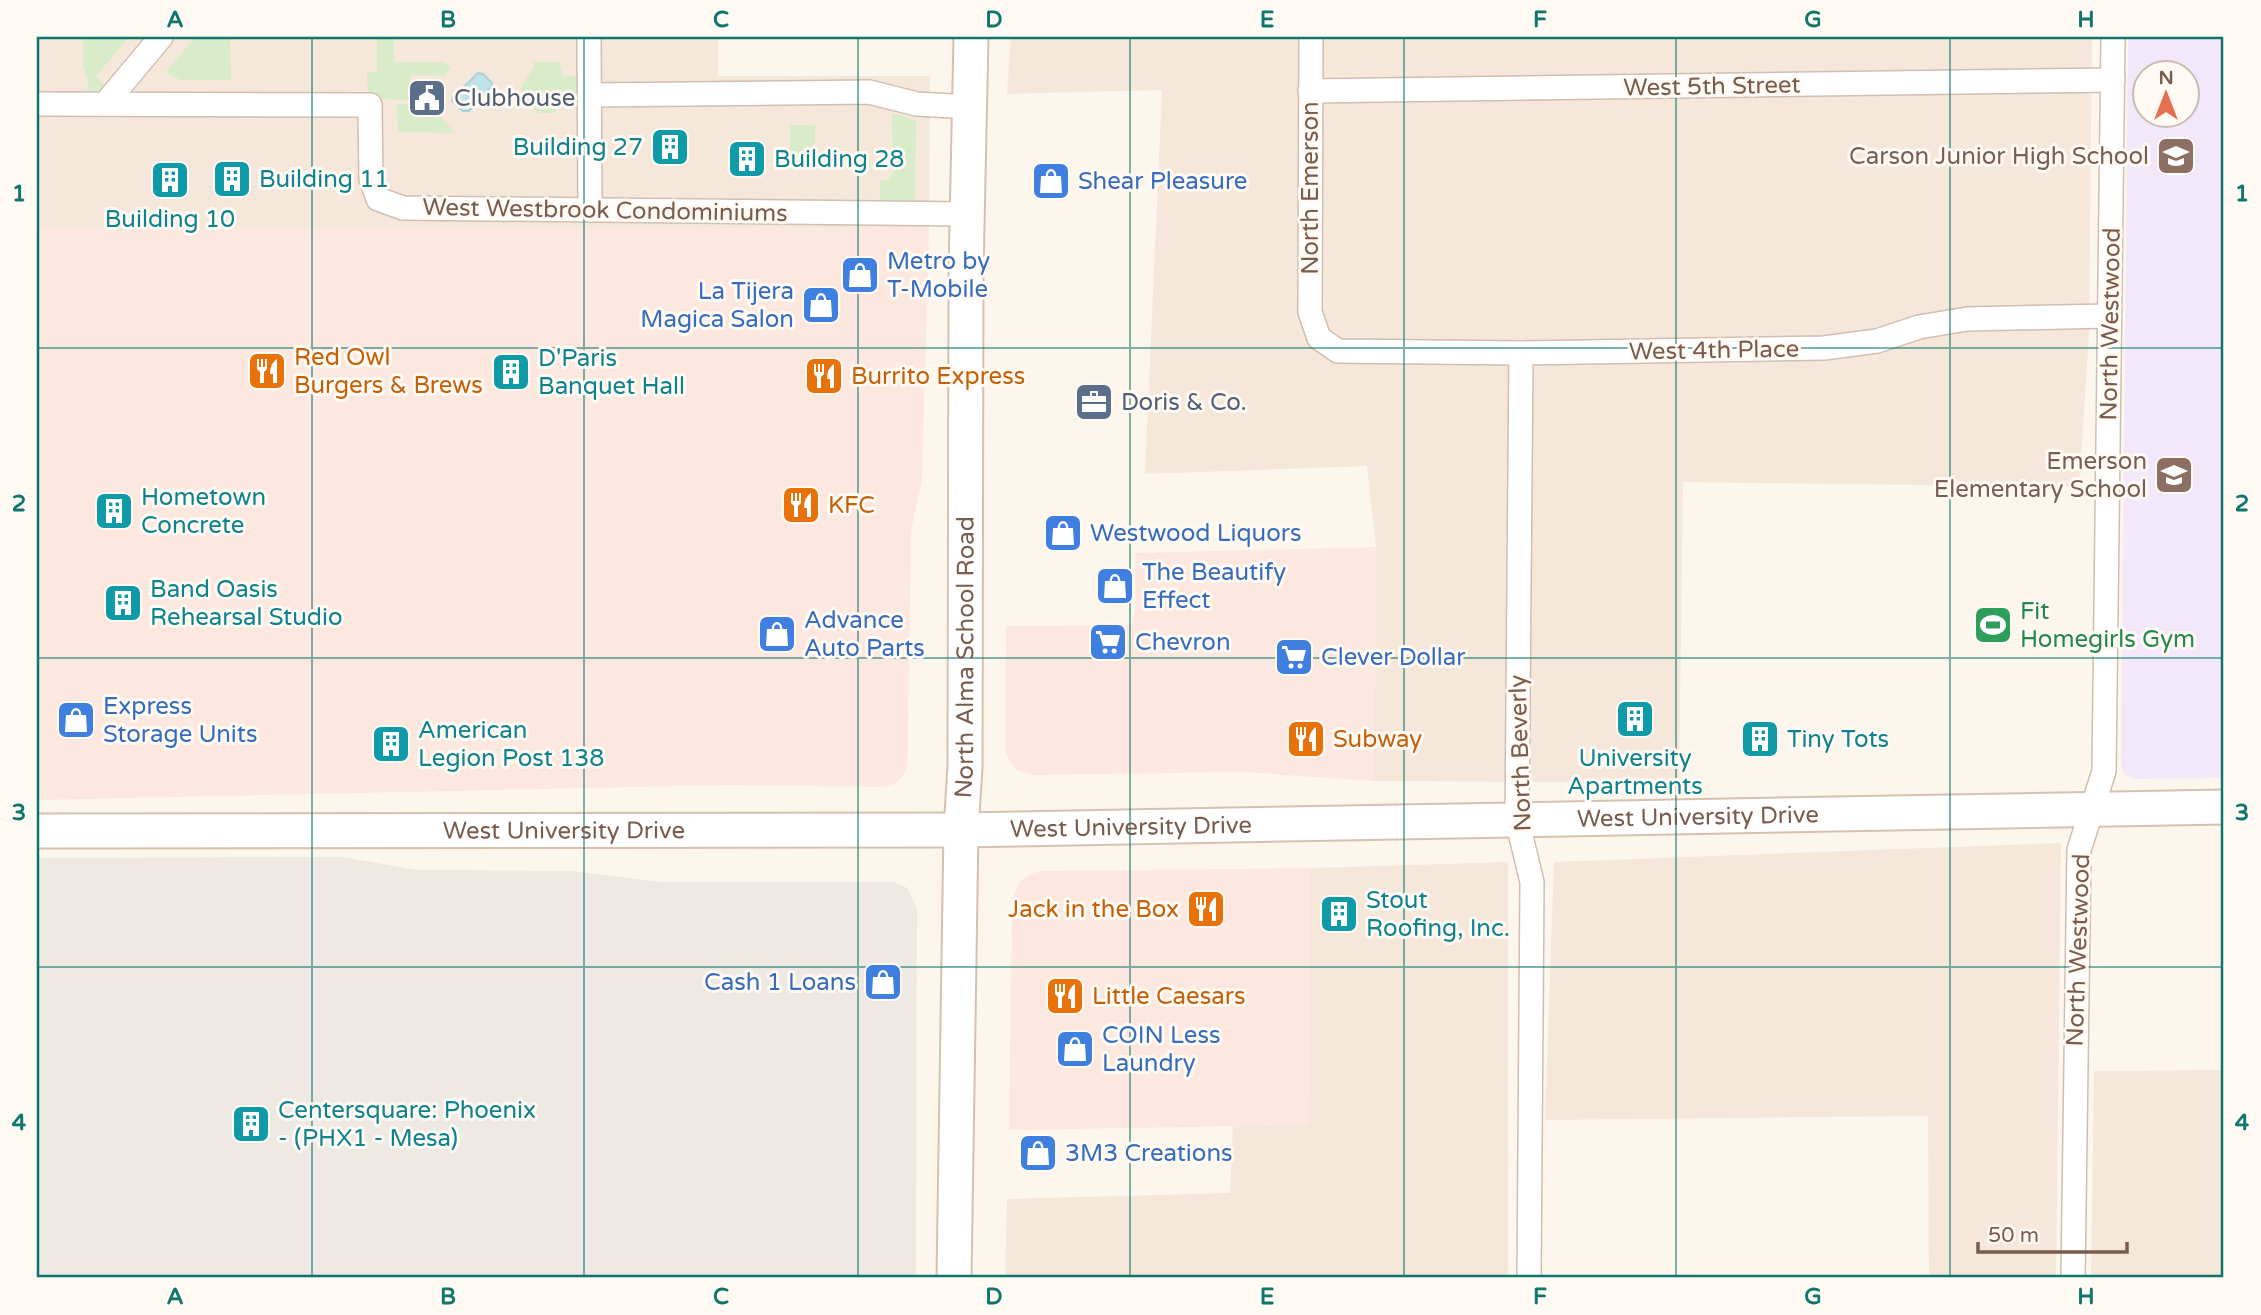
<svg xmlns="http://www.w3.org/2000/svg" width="2261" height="1315" font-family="'Varela Round',sans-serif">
<rect width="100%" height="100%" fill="#fdf6ec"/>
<g fill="#f5e8da">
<path d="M37,37h681v39h212l-1,152h-892z"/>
<path d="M1011,37h1081l-3,297 -10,153 -396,-5 -4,301 -306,-2 3,-234 -9,-81 -222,8 17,-384 -155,4z"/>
<path d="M2061,843l-5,435h-127l-1,-162 -383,4 9,-258z"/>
<path d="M1508,862v416h-503l2,-79 223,-6 3,-67 73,-1 4,-257z"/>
<path d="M2224,1070v208h-133l3,-207z"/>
</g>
<g fill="#fde8e0">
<path d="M37,228h892l-7,252 -11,51 -3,218 -1,19 -5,9 -8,7 -12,3 -152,-2 -693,15z"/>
<path d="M1376,547l-3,234 -131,-9 -207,3 -17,-4 -8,-8 -5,-14 1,-123 126,-1 4,-19 -1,-53z"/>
<path d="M1310,868l-1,257 -300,5 3,-229 7,-19 11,-8 11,-3z"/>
</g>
<path fill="#efe9e4" d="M341,857l77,13 153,1 91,11h232l13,6 10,20 -1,370h-879v-420z"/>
<path fill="#f3e8fa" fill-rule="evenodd" d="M2128,37h96v741l-88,1 -12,-5 -3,-11zM2146,74h42v42h-42z"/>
<g fill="#d8ecc9">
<path d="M83,37h46l-33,39 8,8 -2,6 -14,5v-14l-5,-17z"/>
<path d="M195,37h35l1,43h-51l-14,-8z"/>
<path d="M377,37h17v25h51l6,7 -7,7 -33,-1 -3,25 -40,-2 -1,-25 10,-2z"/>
<path d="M533,62h26l4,14h17v27h-17l-10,10h-15l-17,-19v-7l13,-20z"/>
<path d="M397,104h11v5l25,1 23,23 -58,-1z"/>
<path d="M892,113l24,7 -1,80 -12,4 -23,-3v-20l8,-1 5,-6z"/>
<path d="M790,125h25v17l-7,12h-18z"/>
</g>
<path fill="#bfe3e8" stroke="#a5d3da" stroke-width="2" d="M478,73l5,1 9,9 -1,4 -22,24h-6l-11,-10 1,-4z"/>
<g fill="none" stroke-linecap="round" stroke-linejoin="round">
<defs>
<g id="street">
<path d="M589,37l1,173"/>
<path d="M1311,37l-1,275 9,26 19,13 183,2 303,-5 53,-7 42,-14 48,-8 142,-3"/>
<path d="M1310,91l803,-11"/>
<path d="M590,95l279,-3 48,12 52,3"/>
<path d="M37,104l333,1 1,74 7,20 25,9 564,6"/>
<path d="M105,104l56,-67"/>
<path d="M1521,353l-4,467 15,62 -3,396"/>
<path d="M2073,1278l6,-428 25,-79 9,-734"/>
</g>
<g id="secondary">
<path id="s1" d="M37,831l924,-1 1263,-23"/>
<path id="s2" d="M954,1278l7,-448 4,-63 1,-495 5,-235"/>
</g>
</defs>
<use href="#street" stroke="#d1beb0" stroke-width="26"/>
<use href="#secondary" stroke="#d6c0b0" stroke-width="37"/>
<use href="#street" stroke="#fff" stroke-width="23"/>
<use href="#secondary" stroke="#fff" stroke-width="33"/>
</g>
<path fill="none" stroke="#0f766e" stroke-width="2" stroke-opacity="0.55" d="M312,37v1241M584,37v1241M858,37v1241M1130,37v1241M1404,37v1241M1676,37v1241M1950,37v1241M37,348h2187M37,658h2187M37,967h2187"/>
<defs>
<symbol id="civic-square" viewBox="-11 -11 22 22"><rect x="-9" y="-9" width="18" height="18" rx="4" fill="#5c6f8a" stroke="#fffaf3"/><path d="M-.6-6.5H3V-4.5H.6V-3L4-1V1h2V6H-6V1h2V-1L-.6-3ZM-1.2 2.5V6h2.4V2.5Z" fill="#fff"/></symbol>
<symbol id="building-square" viewBox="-11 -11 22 22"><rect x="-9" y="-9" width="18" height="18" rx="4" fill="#0f9aa8" stroke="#fffaf3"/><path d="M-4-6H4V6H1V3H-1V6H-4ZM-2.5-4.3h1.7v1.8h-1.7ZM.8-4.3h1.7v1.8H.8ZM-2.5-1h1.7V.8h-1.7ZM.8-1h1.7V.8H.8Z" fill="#fff"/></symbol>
<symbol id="school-square" viewBox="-11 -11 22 22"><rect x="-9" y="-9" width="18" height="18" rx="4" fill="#8d6e63" stroke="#fffaf3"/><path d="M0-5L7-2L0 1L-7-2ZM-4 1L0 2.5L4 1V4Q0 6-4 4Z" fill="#fff"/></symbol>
<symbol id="shop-square" viewBox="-11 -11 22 22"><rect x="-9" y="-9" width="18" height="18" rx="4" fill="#3f7fe0" stroke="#fffaf3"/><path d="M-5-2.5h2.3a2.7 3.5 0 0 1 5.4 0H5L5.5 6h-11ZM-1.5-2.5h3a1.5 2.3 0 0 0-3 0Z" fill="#fff"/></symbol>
<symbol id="restaurant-square" viewBox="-11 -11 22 22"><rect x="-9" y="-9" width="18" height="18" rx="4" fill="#e8710a" stroke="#fffaf3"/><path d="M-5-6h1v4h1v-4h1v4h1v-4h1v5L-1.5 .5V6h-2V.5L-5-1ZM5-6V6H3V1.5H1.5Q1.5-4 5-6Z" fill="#fff"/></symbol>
<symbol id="office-square" viewBox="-11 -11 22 22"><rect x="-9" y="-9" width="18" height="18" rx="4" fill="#5c6f8a" stroke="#fffaf3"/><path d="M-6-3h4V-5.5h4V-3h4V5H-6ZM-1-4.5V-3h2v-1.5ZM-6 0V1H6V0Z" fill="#fff"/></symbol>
<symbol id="stadium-square" viewBox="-11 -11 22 22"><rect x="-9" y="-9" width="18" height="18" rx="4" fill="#2e9e5b" stroke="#fffaf3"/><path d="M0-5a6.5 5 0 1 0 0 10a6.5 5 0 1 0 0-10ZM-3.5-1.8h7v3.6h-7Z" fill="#fff"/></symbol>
<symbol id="supermarket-square" viewBox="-11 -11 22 22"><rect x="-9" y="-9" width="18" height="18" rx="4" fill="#3f7fe0" stroke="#fffaf3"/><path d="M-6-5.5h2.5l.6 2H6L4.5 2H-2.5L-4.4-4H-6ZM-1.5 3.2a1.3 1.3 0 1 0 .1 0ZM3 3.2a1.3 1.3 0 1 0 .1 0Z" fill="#fff"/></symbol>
</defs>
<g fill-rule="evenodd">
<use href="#civic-square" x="405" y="76" width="44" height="44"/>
<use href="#building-square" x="648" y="125" width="44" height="44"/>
<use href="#school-square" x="2154" y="134" width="44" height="44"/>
<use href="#building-square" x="725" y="137" width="44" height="44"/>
<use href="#building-square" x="210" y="157" width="44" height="44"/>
<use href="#building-square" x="148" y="158" width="44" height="44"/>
<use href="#shop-square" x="1029" y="159" width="44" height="44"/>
<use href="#shop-square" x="838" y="253" width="44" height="44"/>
<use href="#shop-square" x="799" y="283" width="44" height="44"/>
<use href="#restaurant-square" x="245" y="349" width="44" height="44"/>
<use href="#building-square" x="489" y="350" width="44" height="44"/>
<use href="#restaurant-square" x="802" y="354" width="44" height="44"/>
<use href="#office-square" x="1072" y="380" width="44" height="44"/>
<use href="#school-square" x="2152" y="453" width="44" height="44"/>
<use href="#restaurant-square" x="779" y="483" width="44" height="44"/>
<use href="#building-square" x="92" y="489" width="44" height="44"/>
<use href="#shop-square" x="1041" y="511" width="44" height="44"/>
<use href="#shop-square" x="1093" y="564" width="44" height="44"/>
<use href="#building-square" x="101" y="581" width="44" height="44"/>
<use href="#stadium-square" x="1971" y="603" width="44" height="44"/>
<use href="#shop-square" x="755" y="612" width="44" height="44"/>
<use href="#supermarket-square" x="1086" y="620" width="44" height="44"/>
<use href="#supermarket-square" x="1272" y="635" width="44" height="44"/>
<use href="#building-square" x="1613" y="697" width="44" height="44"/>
<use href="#shop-square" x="54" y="698" width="44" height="44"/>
<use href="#restaurant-square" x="1284" y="717" width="44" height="44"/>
<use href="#building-square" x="1738" y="717" width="44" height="44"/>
<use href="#building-square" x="369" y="722" width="44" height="44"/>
<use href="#restaurant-square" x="1184" y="887" width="44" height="44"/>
<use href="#building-square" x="1317" y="892" width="44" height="44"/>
<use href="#shop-square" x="861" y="960" width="44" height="44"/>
<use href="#restaurant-square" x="1043" y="974" width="44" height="44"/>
<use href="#shop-square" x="1053" y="1027" width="44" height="44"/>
<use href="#building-square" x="229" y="1102" width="44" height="44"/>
<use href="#shop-square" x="1016" y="1131" width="44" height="44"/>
</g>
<g text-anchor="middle" stroke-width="6" stroke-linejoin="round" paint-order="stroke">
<g font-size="24" fill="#7a5c4d" stroke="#fffaf3">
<text transform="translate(1712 86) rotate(-1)" y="8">West 5th Street</text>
<text transform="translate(1310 188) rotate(-90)" y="8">North Emerson</text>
<text transform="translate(605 210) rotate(1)" y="8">West Westbrook Condominiums</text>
<text transform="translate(2110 324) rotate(-89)" y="8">North Westwood</text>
<text transform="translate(1714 350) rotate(-1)" y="8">West 4th Place</text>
<text dy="8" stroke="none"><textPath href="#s2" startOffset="621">North Alma School Road</textPath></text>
<text transform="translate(1520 753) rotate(-92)" y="8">North Beverly</text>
<text dy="8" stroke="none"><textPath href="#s1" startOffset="1661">West University Drive</textPath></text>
<text dy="8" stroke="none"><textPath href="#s1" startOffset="1094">West University Drive</textPath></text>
<text dy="8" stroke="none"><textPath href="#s1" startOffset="527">West University Drive</textPath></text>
<text transform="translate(2078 950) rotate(-88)" y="8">North Westwood</text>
</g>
<g font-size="24" fill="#4e5e75" stroke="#fffaf3" text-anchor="start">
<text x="454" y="106">Clubhouse</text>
<text x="1121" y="410">Doris &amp; Co.</text>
</g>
<g font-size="24" fill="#0d838f" stroke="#fffaf3" text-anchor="start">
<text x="643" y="155" text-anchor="end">Building 27</text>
<text x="774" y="167">Building 28</text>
<text x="259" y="187">Building 11</text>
<text x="170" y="227" text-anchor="middle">Building 10</text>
<text x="538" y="366">D'Paris<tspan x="538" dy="28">Banquet Hall</tspan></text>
<text x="141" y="505">Hometown<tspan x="141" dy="28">Concrete</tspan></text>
<text x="150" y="597">Band Oasis<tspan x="150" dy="28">Rehearsal Studio</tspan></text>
<text x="418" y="738">American<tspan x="418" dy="28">Legion Post 138</tspan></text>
<text x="1787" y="747">Tiny Tots</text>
<text x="1635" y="766" text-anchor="middle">University<tspan x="1635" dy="28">Apartments</tspan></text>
<text x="1366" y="908">Stout<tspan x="1366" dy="28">Roofing, Inc.</tspan></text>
<text x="278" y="1118">Centersquare: Phoenix<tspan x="278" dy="28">- (PHX1 - Mesa)</tspan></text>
</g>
<g font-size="24" fill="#785e54" stroke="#fffaf3" text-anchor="end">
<text x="2149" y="164">Carson Junior High School</text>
<text x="2147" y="469">Emerson<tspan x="2147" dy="28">Elementary School</tspan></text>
</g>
<g font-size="24" fill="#366cbe" stroke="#fffaf3" text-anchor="start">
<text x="1078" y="189">Shear Pleasure</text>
<text x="887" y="269">Metro by<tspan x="887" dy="28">T-Mobile</tspan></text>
<text x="794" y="299" text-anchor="end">La Tijera<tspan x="794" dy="28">Magica Salon</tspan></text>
<text x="1090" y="541">Westwood Liquors</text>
<text x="1142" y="580">The Beautify<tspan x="1142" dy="28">Effect</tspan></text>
<text x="804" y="628">Advance<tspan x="804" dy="28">Auto Parts</tspan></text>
<text x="1135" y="650">Chevron</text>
<text x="1321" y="665">Clever Dollar</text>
<text x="103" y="714">Express<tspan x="103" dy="28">Storage Units</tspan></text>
<text x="856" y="990" text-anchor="end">Cash 1 Loans</text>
<text x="1102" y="1043">COIN Less<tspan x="1102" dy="28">Laundry</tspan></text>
<text x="1065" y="1161">3M3 Creations</text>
</g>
<g font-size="24" fill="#c56008" stroke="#fffaf3" text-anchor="start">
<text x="294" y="365">Red Owl<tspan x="294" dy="28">Burgers &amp; Brews</tspan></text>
<text x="851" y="384">Burrito Express</text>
<text x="828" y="513">KFC</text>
<text x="1333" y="747">Subway</text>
<text x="1179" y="917" text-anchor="end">Jack in the Box</text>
<text x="1092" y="1004">Little Caesars</text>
</g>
<g font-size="24" fill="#27864d" stroke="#fffaf3" text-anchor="start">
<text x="2020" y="619">Fit<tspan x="2020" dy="28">Homegirls Gym</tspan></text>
</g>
</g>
<rect width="2261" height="1315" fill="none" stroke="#fffaf3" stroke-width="77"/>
<g transform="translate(2166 94)"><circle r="33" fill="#fffaf3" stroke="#cabbb1" stroke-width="2"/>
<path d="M0-5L12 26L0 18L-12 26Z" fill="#e76f51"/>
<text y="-10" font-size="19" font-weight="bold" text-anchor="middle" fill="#7a5c4d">N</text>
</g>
<path d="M1978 1242v10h149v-10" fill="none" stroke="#7a5c4d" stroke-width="3.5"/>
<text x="1988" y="1242" font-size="21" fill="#7a5c4d" stroke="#fffaf3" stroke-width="5" paint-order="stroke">50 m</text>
<rect x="38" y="38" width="2184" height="1238" fill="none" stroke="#0f766e" stroke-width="2.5"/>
<g font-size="23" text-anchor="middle" font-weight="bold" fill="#0f766e">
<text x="175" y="27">A</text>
<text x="448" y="27">B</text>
<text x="721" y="27">C</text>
<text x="994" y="27">D</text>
<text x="1267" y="27">E</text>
<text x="1540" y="27">F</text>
<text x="1813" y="27">G</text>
<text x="2086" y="27">H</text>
<text x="19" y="201">1</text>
<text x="2242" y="201">1</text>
<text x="19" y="511">2</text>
<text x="2242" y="511">2</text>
<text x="19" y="820">3</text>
<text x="2242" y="820">3</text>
<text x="19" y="1130">4</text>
<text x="2242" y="1130">4</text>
<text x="175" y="1304">A</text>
<text x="448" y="1304">B</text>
<text x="721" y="1304">C</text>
<text x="994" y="1304">D</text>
<text x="1267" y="1304">E</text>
<text x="1540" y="1304">F</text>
<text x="1813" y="1304">G</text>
<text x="2086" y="1304">H</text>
</g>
</svg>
